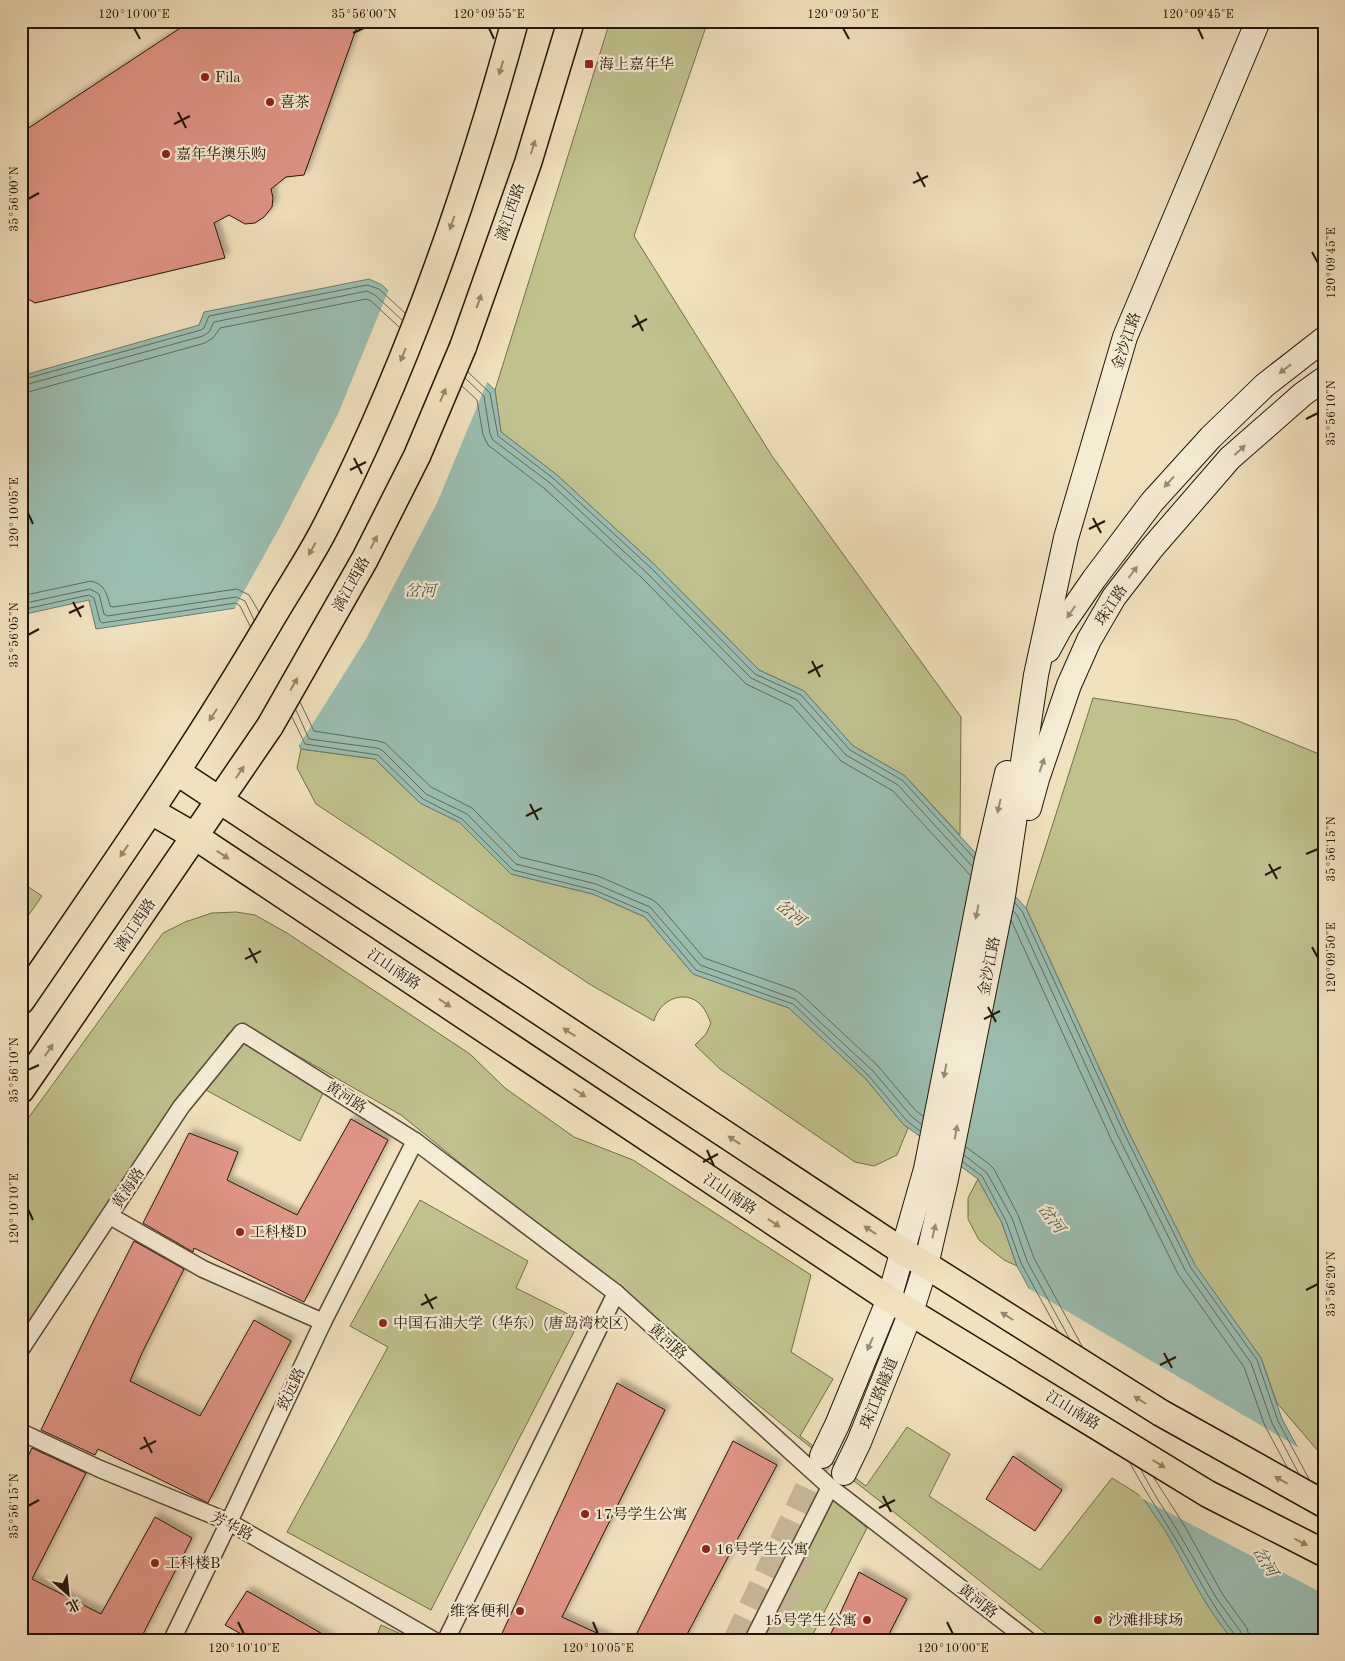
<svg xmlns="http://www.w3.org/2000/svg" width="1345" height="1661" font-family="'Old Standard TT','Noto Serif SC',serif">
<defs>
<filter id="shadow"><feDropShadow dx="4.5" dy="-4.5" stdDeviation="2.5" flood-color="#0004"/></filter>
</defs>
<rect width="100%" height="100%" fill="#f1e1bd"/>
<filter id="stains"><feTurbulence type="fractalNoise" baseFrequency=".004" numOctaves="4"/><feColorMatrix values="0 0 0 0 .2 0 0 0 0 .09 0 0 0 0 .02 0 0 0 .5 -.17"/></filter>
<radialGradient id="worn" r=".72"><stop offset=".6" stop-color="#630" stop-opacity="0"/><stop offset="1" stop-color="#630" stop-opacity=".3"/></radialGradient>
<g fill="#c0c18d" stroke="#726c4a">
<path d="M610,21h98l-74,215 138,220 189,261 -1,118 -55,-59 -52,-30 -49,-55 -45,-21 -104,-105 -98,-90 -56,-43 -6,-42z"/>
<path d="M1093,698l143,22 88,36v109l-4,6 4,4v583l-47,-55 -16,-45 -66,-92 -67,-135 -102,-223z"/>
<path d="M301,749l74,10 45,44 39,19 52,52 82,20 52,23 48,57 96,34 76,70 38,46 5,4 -11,27 -23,11 -19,-4 -135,-93 -25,-24 11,-11 5,-11c-3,-6 -5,-13 -10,-18 -16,-17 -42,-5 -47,16l-63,-36 -275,-181 -19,-36z"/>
<path d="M21,882l21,14 -21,30z"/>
<path d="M236,912l19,3 32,18 183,121 35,34 69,49 59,23 178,115 -20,77 42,27 -33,57 66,50 41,-59 43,27 -21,42 111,74 72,-92c9,6 27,15 34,24 34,43 51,96 87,138h-179l-164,-131 -91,-71 -398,-323 -155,-89 -7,-2 -11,10 -207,308v-214l142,-195 22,-11 27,-9z"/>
<path d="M243,1039l80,54 -23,48 -96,-52z"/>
<path d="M978,1179l24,44 15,43 -13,-6 -25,-20 -11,-21v-21z"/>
<path d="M420,1200l108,61 -12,27 64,32 -149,290 -144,-78 101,-185 -38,-21z"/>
<path d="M833,1499l34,29 -57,112h-48z"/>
<path d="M381,1625l33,15h-39z"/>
</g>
<path fill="#9bbeb1" stroke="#6b7b6d" d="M369,279l13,6 113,105 6,42 56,43 98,90 104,105 45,21 49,55 52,30 121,132 102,223 67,134 66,93 21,61 42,77v144h-91c-27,-31 -44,-68 -64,-103 -8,-13 -16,-24 -24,-36l-128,-235 -15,-43 -24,-44 -75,-55 -38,-46 -76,-70 -96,-34 -48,-57 -52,-23 -82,-20 -52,-52 -39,-19 -45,-44 -74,-10 -65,-141 -140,21 -7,-29 -68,15v-239l178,-51 5,-13z"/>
<g fill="#f1e1bd">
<path d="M389,289l99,91 -51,123 -71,136 -68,108 -64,-137 -1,1 48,-86 57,-111z"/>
<path d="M1026,1287l275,162 23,42v103l-183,-96z"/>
</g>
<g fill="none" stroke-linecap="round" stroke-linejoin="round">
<g stroke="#5f6a5c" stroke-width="1">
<path d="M468,372l22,21 8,43 56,43 97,89 104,106 46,21 49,55 52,30 72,78"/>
<path d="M465,378l19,18 6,38 3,6 57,43 97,90 104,105 46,22 49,55 52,30 74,81"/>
<path d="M21,380l180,-50 3,-2 5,-12 158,-31 12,4 26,24"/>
<path d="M21,386l182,-50 6,-4 5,-10 153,-31 8,4 27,25"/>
<path d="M462,386l15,14 6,35 5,10 57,44 97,89 104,106 46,22 49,55 52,30 77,84"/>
<path d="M21,394l184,-51 8,-5 7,-10 146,-29 5,2 28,26"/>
<path d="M21,596l70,-15c13,3 16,12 19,25l3,1 124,-18 12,6 10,17"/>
<path d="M21,604l69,-15 9,5 5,20 3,2 129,-19 9,4 9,19"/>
<path d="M21,610l68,-15 5,3 6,23 2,2 134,-20 4,3 10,20"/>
<path d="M300,702l14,29 64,10 7,2 46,44 41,21 48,49 78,19 55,24 6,5 45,53 91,32 6,4 77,72 38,45 7,5"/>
<path d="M296,710l13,29 68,9 5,2 44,44 41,20 49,50 80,20 54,23 50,58 95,34 78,72 38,45 10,8"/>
<path d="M292,717l13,27 73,11 45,44 39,20 51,51 81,20 54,23 48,57 97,34 75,71 39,46 13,10"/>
<path d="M1015,903l7,8 102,222 67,135 66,92 21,61 31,58"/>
<path d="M1013,911l4,4 101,221 67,134 66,93 21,60 27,51"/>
<path d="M1011,920l100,219 67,135 66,93 21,59 22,41"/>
<path d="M966,1147l23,17 5,5 24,46 16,43 48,88"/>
<path d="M964,1155l23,18 25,45 15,43 42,77"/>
<path d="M963,1162l19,14 24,45 15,42 37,68"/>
<path d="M1130,1463c13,25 28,47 42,70 21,34 38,71 63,102l1,5"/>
<path d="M1141,1470l14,25 22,35 40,69 24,33 2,8"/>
<path d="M1154,1478l30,47 39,70 24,33 3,12"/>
</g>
</g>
<g fill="#e09485" stroke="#231606" filter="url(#shadow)">
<path d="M191,21h168l-55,154 -18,2 -15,12 2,9 -1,9 -8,10 -9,6 -10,1 -16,-9 -15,8 11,35 -190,45 -14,-8v-162z"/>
<path d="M351,1119l37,21 -84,162 -110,-54 -1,4 -50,-29 46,-90 49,19 -11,28 70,35z"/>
<path d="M134,1241l50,28 -42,84 -12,28 70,35 54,-96 37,21 -83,162 -110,-54 -3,6 -54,-25 52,-108z"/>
<path d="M617,1383l48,27 -103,207 50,23h-113z"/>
<path d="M733,1441l44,24 -93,175h-35l-12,-7z"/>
<path d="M32,1448l54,25 -54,106 69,35 54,-97 37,21 -52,102h-119v-169z"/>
<path d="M1013,1456l49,34 -27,41 -49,-32z"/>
<path d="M859,1572l48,27 -21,41h-58z"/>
<path d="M247,1591l86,49h-81l-27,-15z"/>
</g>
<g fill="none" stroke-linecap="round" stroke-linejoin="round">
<g stroke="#c8b898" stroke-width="24" stroke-dasharray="24 12" stroke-linecap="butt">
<path d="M735,1640l87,-184"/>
<path d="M763,1640l40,-82"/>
</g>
<defs>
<g id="street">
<path d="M110,1216l93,53 120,53"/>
<path d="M21,1349l160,-242 61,-75 173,109 201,152 214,194 198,153"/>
<path d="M21,1432l79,37 129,53 204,118"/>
<path d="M172,1640l57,-118 94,-200 92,-181"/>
<path d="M446,1640l170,-347"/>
<path d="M753,1640l77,-153"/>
</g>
<g id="secondary">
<path d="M1048,650l12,-22 34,-49 58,-77 59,-65 54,-52 59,-46"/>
<path d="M1029,808l8,-29 32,-94 20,-45 25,-43 38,-49 78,-90 73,-64 21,-15"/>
<path d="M822,1456l15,-31 52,-126 37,-130 60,-305 21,-91"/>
<path d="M844,1473l15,-31 52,-130 15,-47 20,-86 57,-283 33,-221 30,-137 59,-201 133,-316"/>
</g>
<g id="primary">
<path d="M463,347l65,-184 43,-142"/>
<path d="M177,772l725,479 24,14 235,148 163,91"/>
<path d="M151,811l45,26 693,462 319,195 116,59"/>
<path d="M21,1001c87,-127 175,-253 252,-385 17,-29 36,-57 51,-86 82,-159 144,-337 191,-509"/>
<path d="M21,1090l249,-364"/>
</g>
</defs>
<use href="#street" stroke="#564934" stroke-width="19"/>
<use href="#secondary" stroke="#231606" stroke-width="26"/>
<use href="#primary" stroke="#231606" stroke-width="29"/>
<use href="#street" stroke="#f6ecd4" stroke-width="16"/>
<use href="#secondary" stroke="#f6ecd4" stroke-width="24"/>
<use href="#primary" stroke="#f1e1bd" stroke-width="26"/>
<defs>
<path id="primary-bridge" d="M270,726l95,-167 52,-103 46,-109"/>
</defs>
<use href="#primary-bridge" stroke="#231606" stroke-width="29" stroke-linecap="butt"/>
<use href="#primary-bridge" stroke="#f1e1bd" stroke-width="26"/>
</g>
<defs><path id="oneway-solid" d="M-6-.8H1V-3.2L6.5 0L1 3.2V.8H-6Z" transform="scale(1.25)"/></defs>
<g fill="#94866b">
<use href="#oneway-solid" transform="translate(501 68) rotate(107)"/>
<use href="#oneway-solid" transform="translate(533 147) rotate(-73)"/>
<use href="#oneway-solid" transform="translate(452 223) rotate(109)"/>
<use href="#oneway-solid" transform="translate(479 301) rotate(-71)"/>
<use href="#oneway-solid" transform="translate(403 355) rotate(112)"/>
<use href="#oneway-solid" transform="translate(443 395) rotate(-67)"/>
<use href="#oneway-solid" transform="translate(374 542) rotate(-63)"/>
<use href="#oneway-solid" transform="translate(312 549) rotate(120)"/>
<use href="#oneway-solid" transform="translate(294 684) rotate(-60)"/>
<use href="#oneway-solid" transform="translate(213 715) rotate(123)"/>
<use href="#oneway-solid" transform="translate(240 772) rotate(-56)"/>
<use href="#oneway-solid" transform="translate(124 851) rotate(124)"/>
<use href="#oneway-solid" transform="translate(223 855) rotate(34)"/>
<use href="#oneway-solid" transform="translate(445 1003) rotate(34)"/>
<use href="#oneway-solid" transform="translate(569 1032) rotate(-147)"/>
<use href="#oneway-solid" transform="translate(49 1050) rotate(-56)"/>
<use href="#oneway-solid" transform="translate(580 1093) rotate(34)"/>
<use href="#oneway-solid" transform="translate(734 1140) rotate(-147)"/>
<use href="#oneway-solid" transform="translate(774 1223) rotate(34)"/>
<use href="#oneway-solid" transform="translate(870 1230) rotate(-147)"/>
<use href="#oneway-solid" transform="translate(1007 1316) rotate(-148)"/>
<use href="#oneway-solid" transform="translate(1140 1400) rotate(-148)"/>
<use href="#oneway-solid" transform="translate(1159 1464) rotate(32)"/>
<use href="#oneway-solid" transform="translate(1281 1480) rotate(-151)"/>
<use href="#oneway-solid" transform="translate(1301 1542) rotate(27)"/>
</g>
<g fill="#978c77">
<use href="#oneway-solid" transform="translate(1285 369) rotate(142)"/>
<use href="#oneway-solid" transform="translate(1240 450) rotate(-42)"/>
<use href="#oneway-solid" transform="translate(1169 482) rotate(132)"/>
<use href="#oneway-solid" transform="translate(1133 572) rotate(-53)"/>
<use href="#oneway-solid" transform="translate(1071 612) rotate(125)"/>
<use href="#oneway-solid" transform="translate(1042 765) rotate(-71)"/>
<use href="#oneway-solid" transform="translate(999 806) rotate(103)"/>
<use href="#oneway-solid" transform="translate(977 912) rotate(101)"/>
<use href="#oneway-solid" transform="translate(945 1071) rotate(101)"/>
<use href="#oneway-solid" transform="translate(956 1132) rotate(-79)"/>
<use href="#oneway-solid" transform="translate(934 1231) rotate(-77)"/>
<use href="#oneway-solid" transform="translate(870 1344) rotate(113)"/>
</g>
<path fill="none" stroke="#231606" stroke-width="2" d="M134,28l6,11M489,28l5,11M843,28l6,11M1198,28l5,11M353,33l11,-5M178,112l8,16M174,124l16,-8M917,172l8,15M913,183l15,-7M28,199l11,-6M1312,252l6,11M635,315l8,16M632,327l15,-8M1306,419l12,-6M354,458l8,16M350,470l16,-8M28,513l5,11M1093,518l8,15M1089,529l16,-8M73,602l8,15M69,613l15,-7M28,635l11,-6M812,661l8,16M808,673l15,-8M530,804l8,16M526,816l16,-8M1306,854l12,-5M1269,864l8,15M1265,875l16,-8M1312,947l6,11M249,948l8,15M245,959l16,-8M988,1007l8,15M984,1019l16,-8M28,1070l11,-5M707,1150l7,16M703,1162l15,-8M28,1209l5,11M1306,1290l12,-6M425,1294l8,15M421,1305l16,-8M1164,1353l8,15M1160,1365l16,-8M144,1437l8,16M140,1449l16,-8M883,1496l8,16M28,1506l11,-6M879,1508l16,-8M238,1622l6,12M593,1622l5,12M947,1622l6,12"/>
<g fill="#8f2418" stroke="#f6ecd4" stroke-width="2">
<rect x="584" y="59" width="10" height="10" rx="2.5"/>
<circle cx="205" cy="77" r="5"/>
<circle cx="270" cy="102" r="5"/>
<circle cx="166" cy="154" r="5"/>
<circle cx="240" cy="1232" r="5"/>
<circle cx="383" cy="1323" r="5"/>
<circle cx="585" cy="1514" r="5"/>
<circle cx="706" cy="1549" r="5"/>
<circle cx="155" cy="1563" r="5"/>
<circle cx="520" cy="1611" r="5"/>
<circle cx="867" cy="1620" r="5"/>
<circle cx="1098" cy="1620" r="5"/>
</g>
<g text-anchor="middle" stroke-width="4.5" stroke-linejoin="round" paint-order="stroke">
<g font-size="15" fill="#231606" stroke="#f6ecd4" text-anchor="start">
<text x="599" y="69">海上嘉年华</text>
<text x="215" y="82">Fila</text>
<text x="280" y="107">喜茶</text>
<text x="176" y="159">嘉年华澳乐购</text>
<text x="250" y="1237">工科楼D</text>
<text x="393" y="1328">中国石油大学（华东）(唐岛湾校区)</text>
<text x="595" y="1519">17号学生公寓</text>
<text x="716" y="1554">16号学生公寓</text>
<text x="165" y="1568">工科楼B</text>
<text x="510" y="1616" text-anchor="end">维客便利</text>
<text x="857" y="1625" text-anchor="end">15号学生公寓</text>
<text x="1108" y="1625">沙滩排球场</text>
</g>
<g font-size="15" fill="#231606" stroke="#f6ecd4">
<text transform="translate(510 212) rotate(-71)" y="5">漓江西路</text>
<text transform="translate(1126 341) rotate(-71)" y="5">金沙江路</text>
<text transform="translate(351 584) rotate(-61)" y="5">漓江西路</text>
<text transform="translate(1111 605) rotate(-57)" y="5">珠江路</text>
<text transform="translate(135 925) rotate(-56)" y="5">漓江西路</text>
<text transform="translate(989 966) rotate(-79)" y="5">金沙江路</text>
<text transform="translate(394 969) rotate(34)" y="5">江山南路</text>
<text transform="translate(346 1097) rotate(32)" y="5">黄河路</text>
<text transform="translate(128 1188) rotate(-56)" y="5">黄海路</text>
<text transform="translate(730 1194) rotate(34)" y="5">江山南路</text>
<text transform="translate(668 1341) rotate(42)" y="5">黄河路</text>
<text transform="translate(291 1389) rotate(-65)" y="5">致远路</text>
<text transform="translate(879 1393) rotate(-68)" y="5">珠江路隧道</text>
<text transform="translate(1073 1410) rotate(31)" y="5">江山南路</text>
<text transform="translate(232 1526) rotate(27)" y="5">芳华路</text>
<text transform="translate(978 1601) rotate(38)" y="5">黄河路</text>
</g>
<g font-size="16" font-style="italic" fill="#4d5142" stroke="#f6ecd4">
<text x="420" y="596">岔河</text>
<text transform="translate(791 912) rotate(38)" y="6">岔河</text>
<text transform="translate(1052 1218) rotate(53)" y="6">岔河</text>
<text transform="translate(1266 1561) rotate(59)" y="6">岔河</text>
</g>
</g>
<rect width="1345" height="1661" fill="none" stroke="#f1e1bd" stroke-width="55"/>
<g transform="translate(68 1594) rotate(153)" stroke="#f6ecd4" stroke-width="4" paint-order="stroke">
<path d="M0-4L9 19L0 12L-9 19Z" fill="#231606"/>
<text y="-8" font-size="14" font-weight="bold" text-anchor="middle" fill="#231606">北</text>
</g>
<rect x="28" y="28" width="1290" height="1606" fill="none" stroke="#231606" stroke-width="2"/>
<g font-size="12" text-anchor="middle" fill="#231606">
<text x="134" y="18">120°10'00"E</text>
<text x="364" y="18">35°56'00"N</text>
<text x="489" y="18">120°09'55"E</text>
<text x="843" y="18">120°09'50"E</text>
<text x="1198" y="18">120°09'45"E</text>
<text transform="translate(14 199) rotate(-90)" y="4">35°56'00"N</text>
<text transform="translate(1331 263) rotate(-90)" y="4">120°09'45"E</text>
<text transform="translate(1331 413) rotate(-90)" y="4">35°56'10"N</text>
<text transform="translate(14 513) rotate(-90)" y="4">120°10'05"E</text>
<text transform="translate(14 635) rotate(-90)" y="4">35°56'05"N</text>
<text transform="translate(1331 849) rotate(-90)" y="4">35°56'15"N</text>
<text transform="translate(1331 958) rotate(-90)" y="4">120°09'50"E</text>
<text transform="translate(14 1070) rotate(-90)" y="4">35°56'10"N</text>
<text transform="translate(14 1209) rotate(-90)" y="4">120°10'10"E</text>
<text transform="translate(1331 1284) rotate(-90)" y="4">35°56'20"N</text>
<text transform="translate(14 1506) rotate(-90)" y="4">35°56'15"N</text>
<text x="244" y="1652">120°10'10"E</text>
<text x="598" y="1652">120°10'05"E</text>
<text x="953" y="1652">120°10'00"E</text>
</g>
<rect width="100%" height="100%" filter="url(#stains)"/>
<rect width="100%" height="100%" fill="url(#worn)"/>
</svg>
